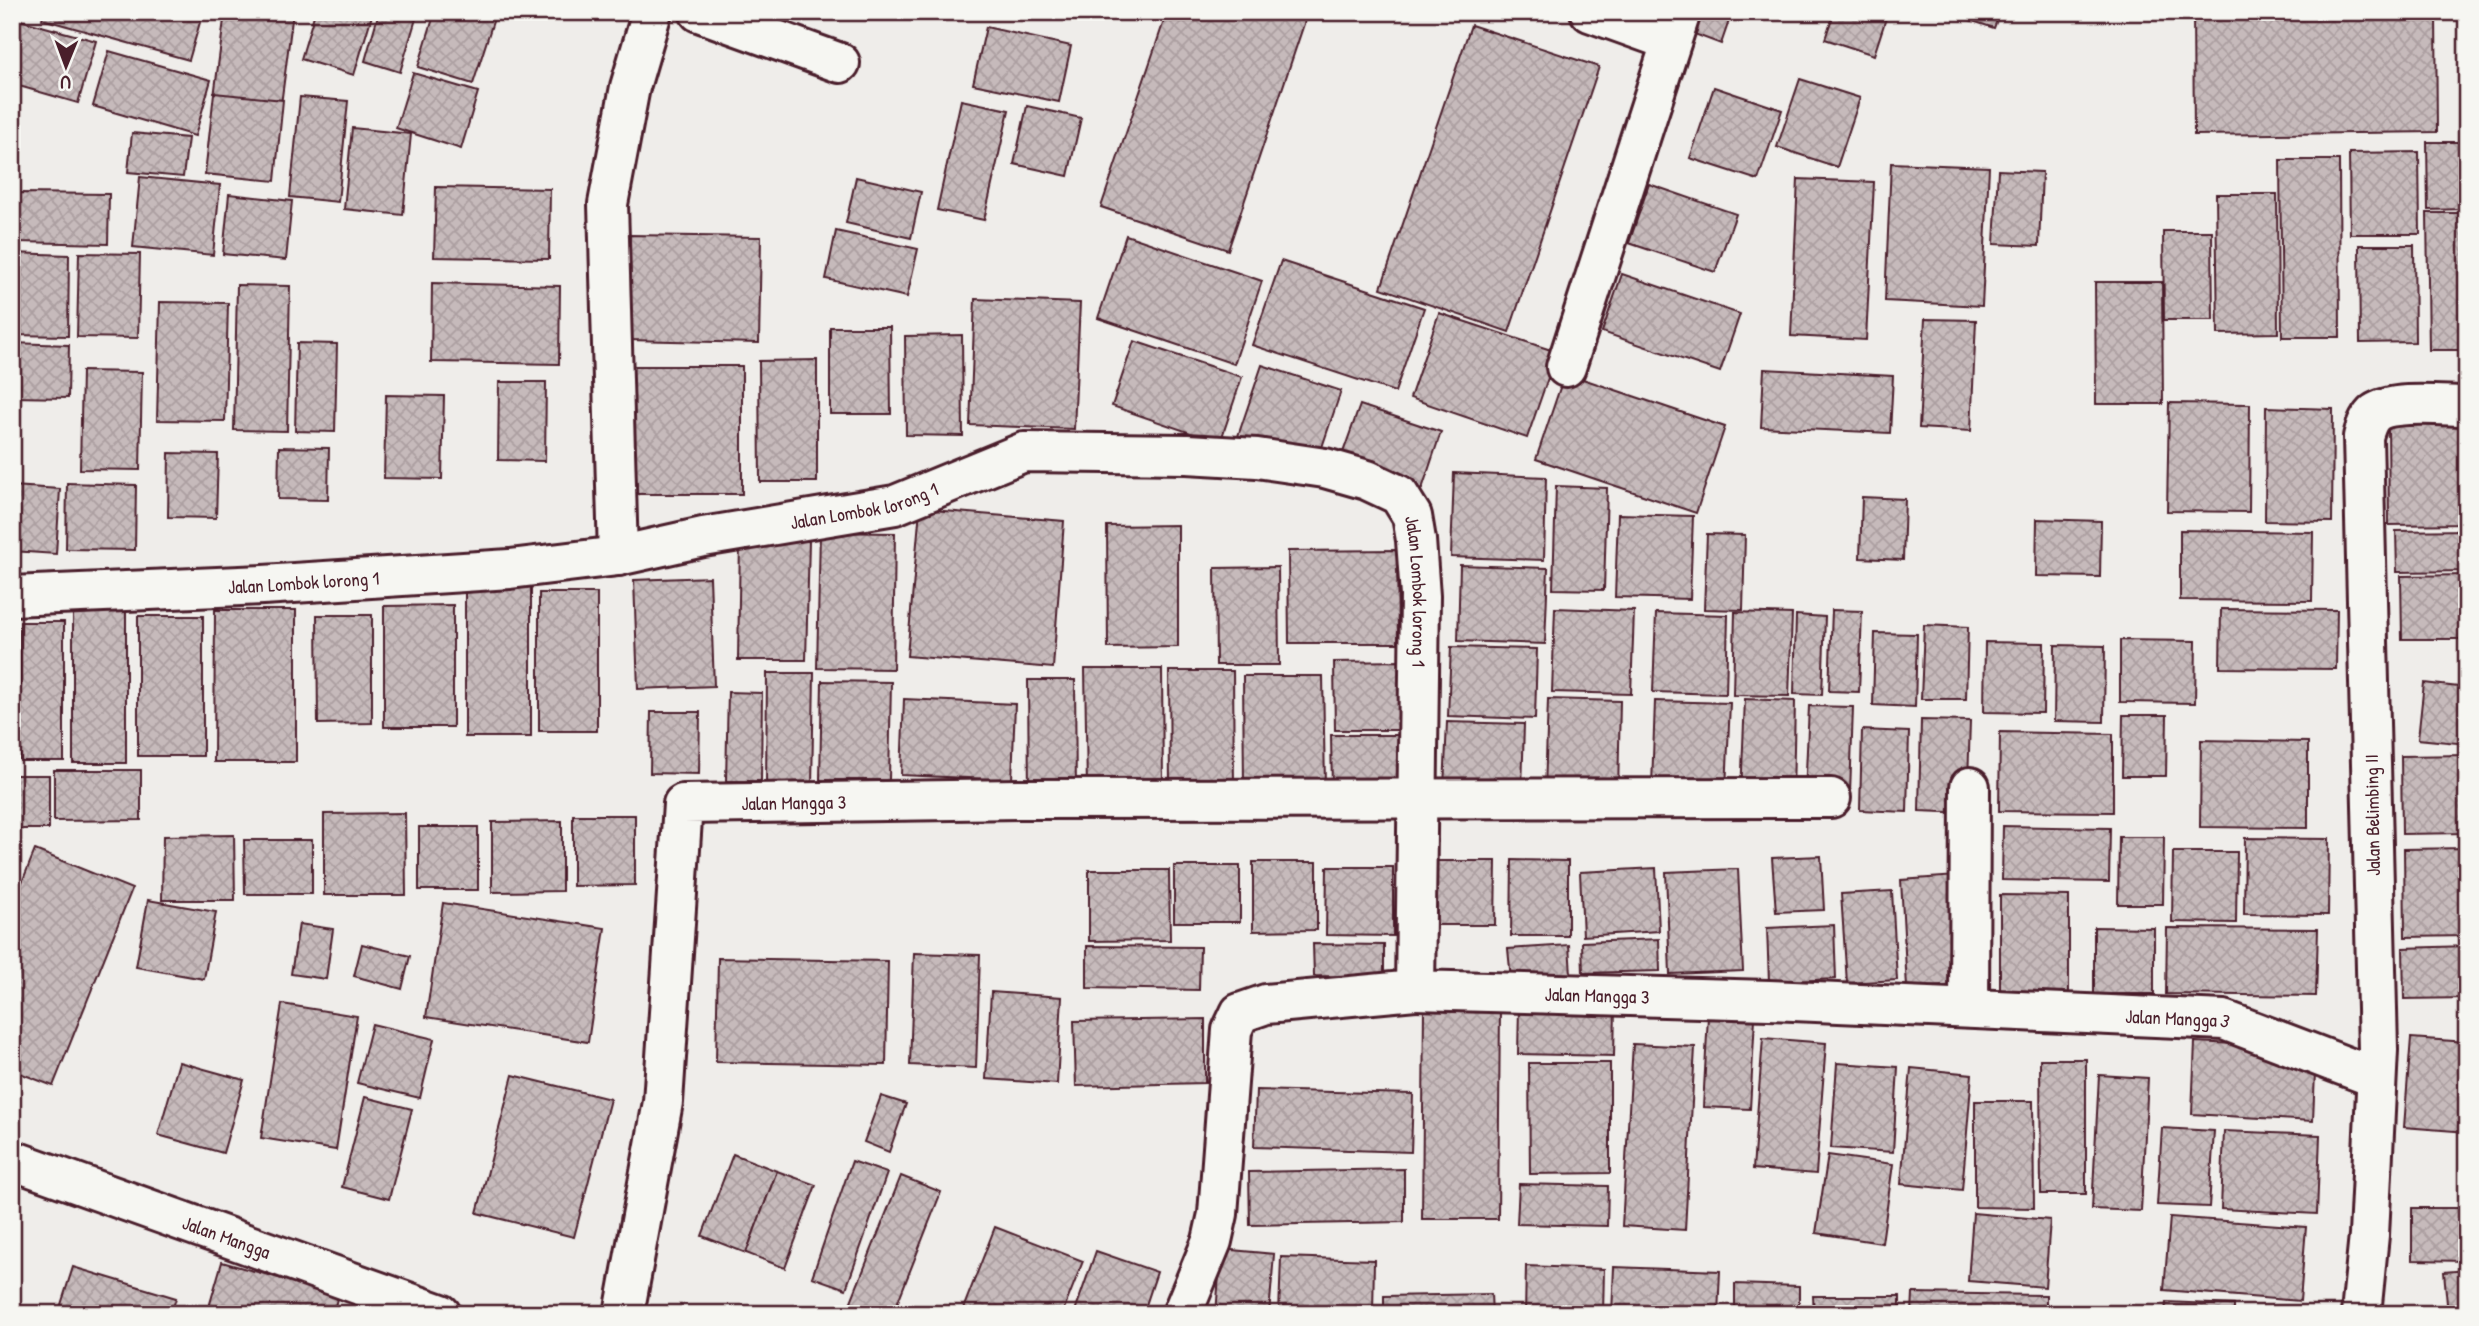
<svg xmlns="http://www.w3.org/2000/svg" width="2479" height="1326" font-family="'Patrick Hand',sans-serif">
<defs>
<pattern id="building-cross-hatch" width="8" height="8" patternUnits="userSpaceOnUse" patternTransform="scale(1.75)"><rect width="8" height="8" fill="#c6babb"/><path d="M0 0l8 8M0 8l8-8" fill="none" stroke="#ac9fa1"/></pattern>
</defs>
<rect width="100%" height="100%" fill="#efedea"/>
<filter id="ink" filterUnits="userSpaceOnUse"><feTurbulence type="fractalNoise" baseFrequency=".0143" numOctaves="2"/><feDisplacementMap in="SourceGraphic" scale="14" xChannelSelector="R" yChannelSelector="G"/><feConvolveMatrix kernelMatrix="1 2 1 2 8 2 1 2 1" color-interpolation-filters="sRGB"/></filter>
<g filter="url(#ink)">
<g fill="url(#building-cross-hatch)" stroke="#4a1f2b" stroke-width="2">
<path d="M44,12h159l-14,48 -147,-41z"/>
<path d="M225,12h68l-12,93 -67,-8z"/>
<path d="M315,12h58l-19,63 -53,-16z"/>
<path d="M379,12h39l-18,60 -35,-11z"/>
<path d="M435,12h61l-23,72 -55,-17z"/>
<path d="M1167,12h141l-80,238 -127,-43z"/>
<path d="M1636,12h96l-11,32z"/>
<path d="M1834,12h54l-14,43 -49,-16z"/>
<path d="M1945,12h55l-6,16z"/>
<path d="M2193,12h243l1,120 -243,3z"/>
<path d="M16,19l80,22 -18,62 -66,-19v-51z"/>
<path d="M1471,25l128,42 -90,265 -128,-44z"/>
<path d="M986,27l85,19 -12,56 -86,-18z"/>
<path d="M109,51l102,29 -16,56 -102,-30z"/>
<path d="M413,73l65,19 -17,57 -65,-21z"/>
<path d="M1800,79l60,19 -23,69 -60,-20z"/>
<path d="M1714,87l68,23 -24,70 -68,-22z"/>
<path d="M214,93l69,7 -8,81 -70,-7z"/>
<path d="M300,97l48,4 -10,101 -48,-5z"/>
<path d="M961,100l48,10 -25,110 -47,-10z"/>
<path d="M1027,106l54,12 -13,58 -54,-12z"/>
<path d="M352,128l59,6 -8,81 -59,-6z"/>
<path d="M132,133l56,5 -5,39 -55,-5z"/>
<path d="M2427,142h40v67l-39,1z"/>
<path d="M2419,152l1,82h-70l-1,-81z"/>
<path d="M2280,160h59l1,177h-58z"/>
<path d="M1891,163l98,4 -7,139 -97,-5z"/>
<path d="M1998,170l44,2 -3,74 -45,-2z"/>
<path d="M140,177l80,8 -7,70 -80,-8z"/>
<path d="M856,177l65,15 -10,46 -65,-15z"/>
<path d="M1798,179l76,3 -8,158 -75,-4z"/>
<path d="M1649,184l87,30 -21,58 -86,-29z"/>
<path d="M436,187l114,2 -1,70 -115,-2z"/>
<path d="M19,193l90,1 -1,50 -90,-2z"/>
<path d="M229,194l63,7 -6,59 -63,-6z"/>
<path d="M2216,194h61l1,139 -60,1z"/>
<path d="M2427,213h40v137h-38z"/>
<path d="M836,231l82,18 -11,48 -81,-18z"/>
<path d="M2163,231h49l1,89h-49z"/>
<path d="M630,235l131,2 -2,106 -131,-3z"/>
<path d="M1126,235l136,46 -28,83 -136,-46z"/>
<path d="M2359,245h55l1,97 -55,1z"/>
<path d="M12,253l57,2 -1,81 -56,-1z"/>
<path d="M79,253l61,1 -2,84 -61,-1z"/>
<path d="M1281,261l143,47 -29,84 -143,-47z"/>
<path d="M1622,274l118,40 -20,58 -118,-40z"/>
<path d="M2095,282h67l1,122h-67z"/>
<path d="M432,283l128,3 -1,78 -128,-2z"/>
<path d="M237,285l53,1 -3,145 -53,-1z"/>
<path d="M975,299l105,4 -6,126 -104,-4z"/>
<path d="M160,302l68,1 -3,118 -68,-1z"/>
<path d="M1439,313l118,39 -30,86 -117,-40z"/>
<path d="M1925,319l51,1 -5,111 -52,-3z"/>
<path d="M830,327h60l1,87h-61z"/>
<path d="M962,335l1,101 -57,-1 -1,-99z"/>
<path d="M1134,341l108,36 -22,66 -108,-37z"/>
<path d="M12,343l57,2 -1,53 -56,-1z"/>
<path d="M297,343l40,1 -2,88 -40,-1z"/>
<path d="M817,360v122h-57l-1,-121z"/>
<path d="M1262,365l79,26 -24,71 -79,-26z"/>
<path d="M624,366h118v128h-117z"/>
<path d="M1764,369l129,7 -3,57 -129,-6z"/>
<path d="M82,371l60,1 -2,98 -60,-1z"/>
<path d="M1565,373l160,54 -29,86 -160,-54z"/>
<path d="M499,382h47l-1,79 -47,-1z"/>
<path d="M386,395l58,1 -2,83 -58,-1z"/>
<path d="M2169,403l81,1 -1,108 -82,-1z"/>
<path d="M1360,405l81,27 -19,57 -82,-28z"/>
<path d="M2266,407l67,2 -1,113 -67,-1z"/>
<path d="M2467,423v101l-78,1 -1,-101z"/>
<path d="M279,447l50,1 -1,52 -50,-1z"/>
<path d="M169,453l49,1 -2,64 -48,-1z"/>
<path d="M1454,473l92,4 -2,83 -93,-3z"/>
<path d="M67,483l69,2 -1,65 -69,-1z"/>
<path d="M12,486l48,3 -4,65 -44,-3z"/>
<path d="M1556,486l51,2 -3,102 -51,-1z"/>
<path d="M1862,497l43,2 -2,61 -43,-2z"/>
<path d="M920,509l144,12 -11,147 -146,-12z"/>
<path d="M1618,514l75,2 -3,83 -75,-2z"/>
<path d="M2037,519l64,2 -1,56 -64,-1z"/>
<path d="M1178,525v122l-70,1 -1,-122z"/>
<path d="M2180,530l133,2 -1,69 -132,-1z"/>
<path d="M2467,530v41l-70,1 -1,-41z"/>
<path d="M820,532l75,1 -2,136 -76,-1z"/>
<path d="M1707,534l38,1 -2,75 -39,-1z"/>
<path d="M740,540l69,1 -3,119h-68z"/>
<path d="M1397,550l1,93h-109l-1,-92z"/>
<path d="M1460,565l88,3 -3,76 -87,-3z"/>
<path d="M1278,567l1,98h-63l-1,-97z"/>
<path d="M2467,575v64h-65l-1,-63z"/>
<path d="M710,577l4,109 -76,3 -4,-109z"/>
<rect x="465" y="587" width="66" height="150"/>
<rect x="539" y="593" width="58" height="138"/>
<path d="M453,605v122h-69v-121z"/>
<rect x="73" y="607" width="53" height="156"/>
<path d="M1555,608l79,3 -3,83 -79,-2z"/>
<path d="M2221,609l116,1 -1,59 -116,-1z"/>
<path d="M215,610h81v152h-82z"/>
<path d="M1832,610l30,1 -3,81 -30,-1z"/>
<path d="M1735,612l57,2 -3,82 -56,-1z"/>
<path d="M1656,613l72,2 -2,79 -73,-2z"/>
<path d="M317,615h55v108l-54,1z"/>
<path d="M1796,615l29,2 -3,78 -28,-1z"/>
<rect x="138" y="616" width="65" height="140"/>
<rect x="20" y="622" width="44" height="139"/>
<path d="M1924,625l44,2 -2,72h-45z"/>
<path d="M1875,633l42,1 -2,73 -42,-2z"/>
<path d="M2120,640l76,1 -1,62 -75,-1z"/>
<path d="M1985,642l59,1 -1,70 -59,-1z"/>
<path d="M2055,645l50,1 -1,76 -50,-1z"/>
<path d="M1451,647l86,2 -2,70 -87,-3z"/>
<path d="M1404,661l1,69h-70l-1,-68z"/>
<path d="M1085,669h77l1,119 -76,1z"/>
<path d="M1169,671h64l1,116h-64z"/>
<path d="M767,673h47l-2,114 -46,-1z"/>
<path d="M1243,676h80l2,110 -81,1z"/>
<path d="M1028,680h47l1,115h-47z"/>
<path d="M822,681l69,1 -2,98h-69z"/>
<path d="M2424,683l43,5v56l-49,-5z"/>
<path d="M728,692l34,1 -1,88h-35z"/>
<path d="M904,699l111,5 -3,76 -111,-5z"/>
<path d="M1548,699l72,2 -2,92 -73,-2z"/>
<path d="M1745,699l50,2 -2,95 -52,-2z"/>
<path d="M1655,701l75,2 -4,86 -74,-3z"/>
<path d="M1809,706l44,1 -3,87h-45z"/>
<path d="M651,712h49l-1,62 -49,-1z"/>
<path d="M2123,715h44l-1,61h-44z"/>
<path d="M1921,720l49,1 -3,92 -48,-2z"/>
<path d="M1447,722l77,2 -2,66 -78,-2z"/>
<path d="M1862,730l47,2 -2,80 -47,-2z"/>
<path d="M2000,732l113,2v78l-114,-1z"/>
<path d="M1331,735h81v53l-80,1z"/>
<path d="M2201,740l107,2v86l-108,-1z"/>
<path d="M2467,755v78l-65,1 -1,-78z"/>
<path d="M54,770h87v50l-87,1z"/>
<rect x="12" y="775" width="37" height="54"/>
<path d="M405,813l1,82h-82v-81z"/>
<path d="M573,815h62v70l-62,1z"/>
<path d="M562,821v70l-70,1v-70z"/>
<path d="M2003,826l107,2 -1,54 -107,-2z"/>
<rect x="419" y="827" width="59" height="63"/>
<path d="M234,835l1,65h-73l1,-64z"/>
<path d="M2119,837h45l-1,67h-45z"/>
<path d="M2245,838l84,1 -1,76 -84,-1z"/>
<path d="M244,840h68v54h-67z"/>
<path d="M2467,848v88l-62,1 -1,-88z"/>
<path d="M35,850l97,39 -79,197 -41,-16v-163z"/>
<path d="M2173,852h64l-1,71 -64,-1z"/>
<path d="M1821,856l3,54 -48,2 -4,-54z"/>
<path d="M1512,860l56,1v75h-57z"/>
<path d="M1436,861h60l-1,64h-59z"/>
<path d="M1253,862h64v68l-64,1z"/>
<rect x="1174" y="866" width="66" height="56"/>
<path d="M1327,867h66v69l-67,-1z"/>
<path d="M1656,868l3,63 -76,5 -3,-64z"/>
<path d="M1738,869l5,102 -73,3 -4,-102z"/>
<path d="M1089,870h80l1,70 -81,1z"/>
<path d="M1957,876l6,109 -56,3 -6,-108z"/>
<path d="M1892,891l5,89 -50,3 -6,-89z"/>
<path d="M2000,895l69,1v101h-69z"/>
<path d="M148,900l68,12 -12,67 -68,-12z"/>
<path d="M443,903l162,25 -17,114 -162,-25z"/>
<path d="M299,924l34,5 -7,50 -35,-5z"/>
<path d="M1834,925l2,54 -67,3 -2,-54z"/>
<path d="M2094,927l60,1v66h-60z"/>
<path d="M2167,928l151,1 -2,67 -150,-2z"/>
<path d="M1659,939l1,32 -77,2 -1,-31z"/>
<path d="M362,944l48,12 -8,33 -48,-13z"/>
<path d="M1313,944l71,1v32l-70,-1z"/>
<path d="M1569,945l2,29 -60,5 -3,-30z"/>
<path d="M1087,946l113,1 -1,43 -112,-2z"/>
<path d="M2467,946v52l-63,1 -1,-51z"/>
<path d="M914,953l66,2 -4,113 -66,-3z"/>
<path d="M718,958l170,3 -2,104 -170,-3z"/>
<path d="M991,992l71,5 -5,87 -71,-5z"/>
<path d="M282,1004l75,12 -21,134 -75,-12z"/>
<path d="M1519,1007l96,2 -1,47 -96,-2z"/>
<path d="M1424,1008l76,1 -2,210h-76z"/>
<path d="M1708,1016l47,2 -5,91 -47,-2z"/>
<path d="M1205,1019v64l-129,3 -2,-65z"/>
<path d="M372,1024l62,15 -14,59 -63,-15z"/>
<path d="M1763,1038l63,5 -10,131 -63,-5z"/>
<path d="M2411,1038l56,4v90l-63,-5z"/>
<path d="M2195,1042l121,6 -3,73 -121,-7z"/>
<path d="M1633,1044l62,3 -10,183 -63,-4z"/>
<path d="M2040,1059h46v135h-45z"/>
<path d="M179,1062l65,18 -21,73 -65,-18z"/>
<path d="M1529,1063h81v110l-80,1z"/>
<path d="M1837,1063l61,4 -5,85 -62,-4z"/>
<path d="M1911,1068l61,6 -10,116 -61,-6z"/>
<path d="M513,1075l97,24 -36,138 -97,-24z"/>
<path d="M2099,1075l49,3 -7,133 -49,-2z"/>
<path d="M1256,1090l157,4 -2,58 -157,-5z"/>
<path d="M881,1096l25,8 -17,48 -25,-10z"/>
<path d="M365,1097l47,12 -23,90 -47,-12z"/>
<path d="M1975,1101h58l1,107 -59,-1z"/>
<path d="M2162,1128l52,3 -5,76 -52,-2z"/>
<path d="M2224,1131l96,4 -3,79 -96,-5z"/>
<path d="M733,1154l44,17 -31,82 -44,-17z"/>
<path d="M1828,1155l65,9 -11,79 -66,-10z"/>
<path d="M852,1161l35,12 -41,116 -34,-12z"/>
<path d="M1404,1169v53l-154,3 -1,-53z"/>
<path d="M777,1171l39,14 -31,83 -39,-15z"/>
<path d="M901,1176l40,16 -48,122h-47z"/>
<path d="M1519,1184l89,2 -1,40 -90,-2z"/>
<path d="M2412,1208h55v53l-55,-1z"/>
<path d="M1973,1213l77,7 -5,67 -77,-6z"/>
<path d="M2170,1217l136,10 -6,74 -136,-11z"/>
<path d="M995,1227l88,34 -21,53h-101z"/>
<path d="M1221,1249l53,5 -5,60h-53z"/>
<path d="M1096,1251l61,21 -14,42h-69z"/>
<path d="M1281,1257l93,3 -1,54h-94z"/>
<path d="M222,1262l116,33 -5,19h-126z"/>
<path d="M1526,1266l78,3 -1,45h-78z"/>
<path d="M73,1267l103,31 -5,16h-113z"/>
<path d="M1614,1267l106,4 -2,43h-106z"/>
<path d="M2467,1270v44h-19l-4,-42z"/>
<path d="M1735,1284l64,2v28h-64z"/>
<path d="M1913,1293l133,2v19h-134z"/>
<path d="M1491,1294l1,20h-108v-18z"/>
<path d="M1813,1296h87v18h-86z"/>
<path d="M2166,1302l68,3v9h-69z"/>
</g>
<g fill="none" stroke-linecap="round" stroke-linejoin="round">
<defs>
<g id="minor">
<path d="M699,12l141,51"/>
<path d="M1590,12l81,29"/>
<path d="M1566,367l115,-355"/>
<path d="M618,556l-10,-352 22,-117 22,-75"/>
<path id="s1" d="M12,596l251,-11 247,-16 108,-13 85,-19 192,-32 129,-53 163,2 70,4 68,10 42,12 32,15 13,21 4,24 4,56 -5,394 354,10 455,20 152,58"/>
<path d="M1969,1008l1,-221"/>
<path id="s2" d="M12,1160l429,154"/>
<path id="s3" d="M624,1314l39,-212 20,-298 335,-5 813,-1"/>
<path d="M1182,1314l30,-73 6,-27 14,-184 8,-17 26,-9 149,-14"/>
<path d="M2361,1314l8,-79 9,-185 -15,-613c2,-8 5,-18 12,-24 18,-13 69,-7 92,-7"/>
</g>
</defs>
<use href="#minor" stroke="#4a1f2b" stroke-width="44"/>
<use href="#minor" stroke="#f6f6f2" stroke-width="38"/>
</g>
</g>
<g text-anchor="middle" stroke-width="5" stroke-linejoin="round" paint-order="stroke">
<g font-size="19" fill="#4a1f2b" stroke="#f6f6f2">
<text dy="7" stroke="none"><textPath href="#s1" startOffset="859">Jalan Lombok lorong 1</textPath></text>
<text dy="7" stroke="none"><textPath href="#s1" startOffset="292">Jalan Lombok lorong 1</textPath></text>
<text dy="7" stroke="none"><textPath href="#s1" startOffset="1510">Jalan Lombok lorong 1</textPath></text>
<text dy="7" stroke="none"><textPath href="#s3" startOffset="625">Jalan Mangga 3</textPath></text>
<text transform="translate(2372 815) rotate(-91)" y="7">Jalan Belimbing II</text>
<text dy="7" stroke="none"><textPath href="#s1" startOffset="2091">Jalan Mangga 3</textPath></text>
<text dy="7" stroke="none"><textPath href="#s1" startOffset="2672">Jalan Mangga 3</textPath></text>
<text dy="7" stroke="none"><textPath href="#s2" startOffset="228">Jalan Mangga</textPath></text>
</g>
</g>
<rect width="2479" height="1326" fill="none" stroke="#f6f6f2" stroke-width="42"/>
<rect x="21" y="21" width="2437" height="1284" fill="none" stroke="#4a1f2b" stroke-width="2.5" filter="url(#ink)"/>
<g transform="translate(66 66) rotate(181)" stroke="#f6f6f2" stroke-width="5" paint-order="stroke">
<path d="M0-5L12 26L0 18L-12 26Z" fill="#4a1f2b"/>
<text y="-10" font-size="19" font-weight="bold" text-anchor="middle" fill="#4a1f2b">U</text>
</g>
</svg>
